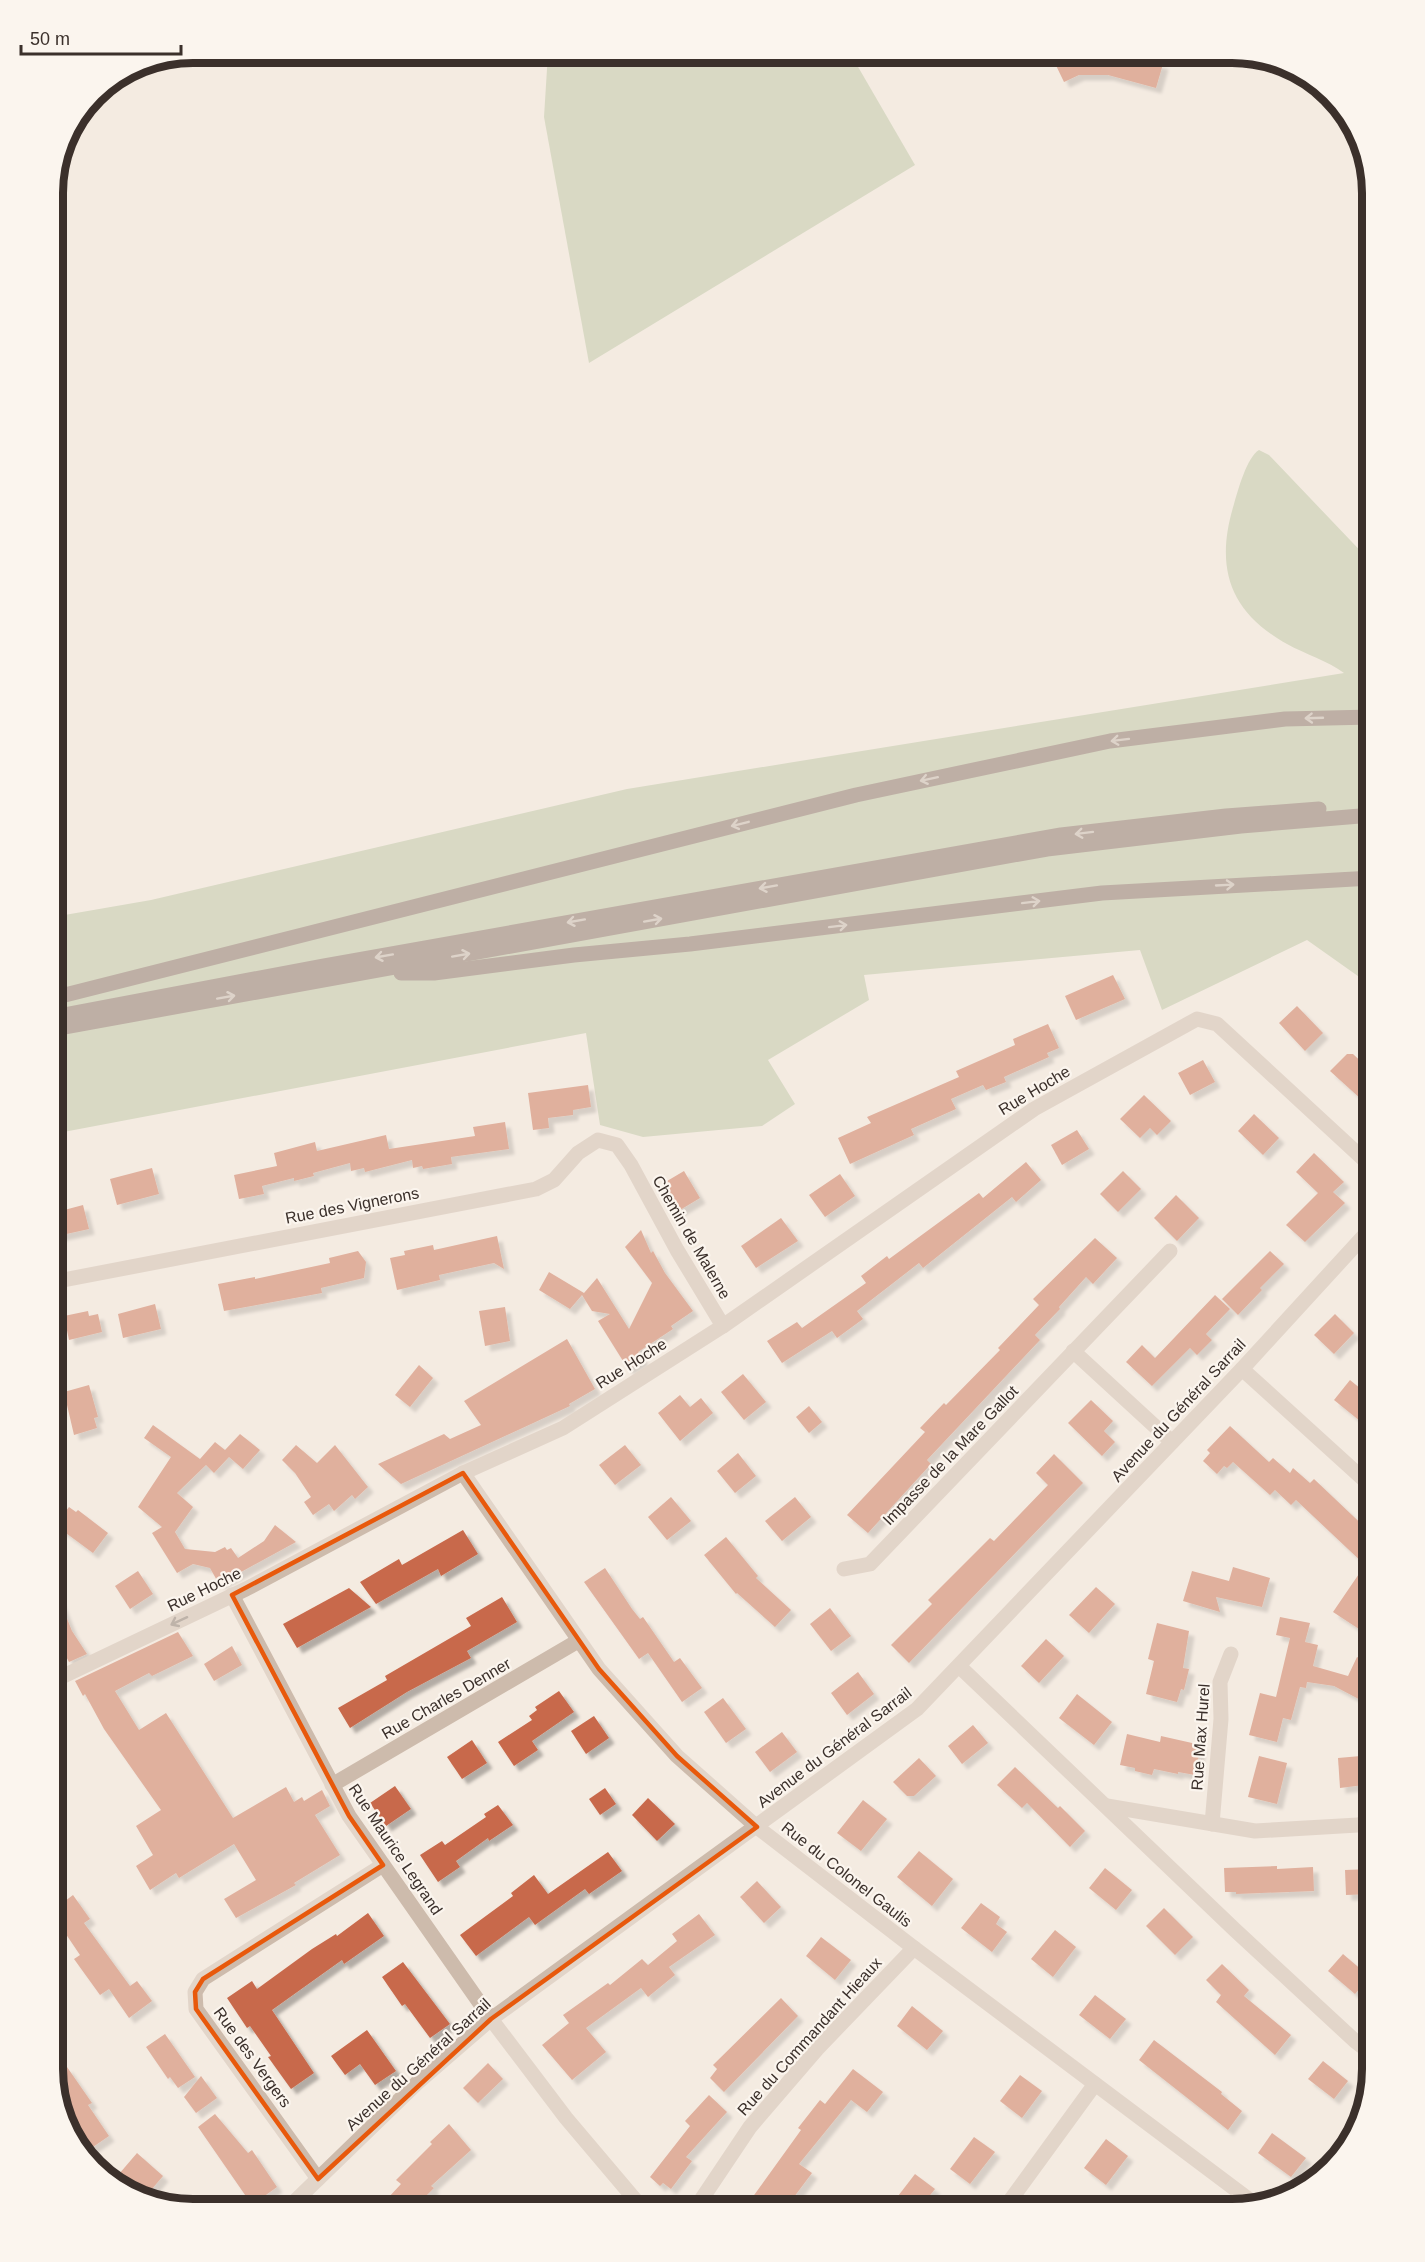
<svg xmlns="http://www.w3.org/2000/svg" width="1425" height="2262" font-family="Helvetica,sans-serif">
<defs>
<filter id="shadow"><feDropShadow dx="5.5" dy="5.5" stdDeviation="1.5" flood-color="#0004"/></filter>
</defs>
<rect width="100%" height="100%" fill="#f4ebe1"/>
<g fill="#b8c4a0">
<path d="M548,53h302l65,112 -326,198 -45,-246z"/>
<path d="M1259,450l10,5 103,108v423l-65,-46 -145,70 -22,-60 -276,25 5,25 -101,60 27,44 -33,22 -119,11 -43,-12 -14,-92 -533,101v-217l98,-17 476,-111 717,-116c-16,-12 -39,-19 -57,-29 -59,-33 -72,-78 -53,-140 4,-14 13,-47 25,-54z"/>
</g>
<g fill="#c8694b" filter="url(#shadow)">
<path d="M1050,53h73l40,11 -7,24 -48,-13h-29l-15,7z"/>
<path d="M1113,975l12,24 -49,21 -11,-24z"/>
<path d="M1297,1006l26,27 -18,18 -26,-28z"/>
<path d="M1048,1024l11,24 -12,5 2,4 -45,20 2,5 -20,8 -3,-5 -32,14 5,10 -45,20 3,6 -64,29 -12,-26 33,-15 -4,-6 92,-40 -3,-6 59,-26 -2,-6z"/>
<path d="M1347,1054h6l19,18v37l-42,-38z"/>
<path d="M1203,1060l12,22 -25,13 -12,-22z"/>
<path d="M588,1085l3,22 -18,3v5l-25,3 1,10 -16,2 -5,-37z"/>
<path d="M1144,1095l27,26 -14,14 -7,-7 -10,10 -20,-19z"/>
<path d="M1254,1114l25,24 -16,17 -25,-24z"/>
<path d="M505,1122l4,27 -58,8 1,7 -29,5 -1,-3 -9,2 -1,-8 -47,12 -1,-4 -13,3 -1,-8 -37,10 1,3 -20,5v-3l-32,8 2,8 -25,5 -5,-24 43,-9 -3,-13 41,-11 2,9 69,-16 3,14 86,-13 -2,-9z"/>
<path d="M1077,1130l12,19 -27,16 -11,-20z"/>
<path d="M1314,1153l30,29 -11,10 12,11 -40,39 -19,-17 32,-32 -22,-21z"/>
<path d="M1026,1162l15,18 -25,22 -4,-5 -89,71 -4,-5 -62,48 6,8 -26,19 -5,-7 -50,32 -15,-22 30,-19 5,6 64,-45 -5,-7 26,-20 2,3 90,-66 4,5z"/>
<path d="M152,1168l7,26 -42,11 -7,-26z"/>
<path d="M684,1171l16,27 -25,15 -11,-19 3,-1 -5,-9z"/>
<path d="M1123,1171l18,18 -23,23 -18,-18z"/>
<path d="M840,1174l15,22 -30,21 -16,-22z"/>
<path d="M1176,1195l23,23 -22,23 -23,-23z"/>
<path d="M83,1205l6,24 -36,8v-24z"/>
<path d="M781,1218l17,23 -42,27 -15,-22z"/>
<path d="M641,1230l10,23 2,-2 12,22 28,38 -22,15 2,3 -35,23 5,8 -15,9 -30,-48 12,-7 -18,-3 -10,-16 -12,14 -31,-19 10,-18 35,21 13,-15 32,51 23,-46 -27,-36z"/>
<path d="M497,1236l7,33 -10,-6 -55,12 1,5 -43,10 -7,-32 15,-3 -1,-4 29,-6 1,5z"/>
<path d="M1095,1238l22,20 -24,26 -7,-7 -27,30 1,2 -25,26 5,5 -113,120 4,4 -63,69 -21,-18 78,-83 -5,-4 24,-25 2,2 54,-55 -2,-2 41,-43 -6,-6z"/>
<path d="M358,1251l8,11 -2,16 -43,10 1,5 -98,18 -6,-27 37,-7v2l75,-16 -1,-5z"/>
<path d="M1270,1251l14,13 -24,24 2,2 -24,25 -16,-16z"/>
<path d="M1215,1295l15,14 -24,25 6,6 -15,15 -7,-7 -38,38 -26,-24 16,-17 13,13z"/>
<path d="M155,1304l6,25 -38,9 -5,-24z"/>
<path d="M505,1307l5,34 -25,5 -6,-35z"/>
<path d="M88,1311l1,5 9,-2 4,18 -33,8 -5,-24z"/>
<path d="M1335,1314l19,19 -20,21 -20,-19z"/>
<path d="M567,1339l28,50 -26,15 1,2 -169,78 -23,-20 66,-30 6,5 31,-14 -17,-24z"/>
<path d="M419,1365l14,13 -23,29 -15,-12z"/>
<path d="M743,1374l23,28 -22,18 -23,-28z"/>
<path d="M1350,1380l22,18v17l-7,10 -31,-25z"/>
<path d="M89,1385l9,32 -4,1 3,10 -23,7 -10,-43z"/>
<path d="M680,1395l10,12 11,-9 12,15 -33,28 -22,-28z"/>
<path d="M1091,1400l22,21 -9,10 11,11 -13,14 -34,-33z"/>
<path d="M809,1406l13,16 -13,11 -13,-16z"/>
<path d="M153,1425l47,34 15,-17 10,8 15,-16 20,16 -17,19 -14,-12 -15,16 -8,-8 -29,28 16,14 -18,25 10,17 30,3 10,-5 2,3 4,-2 7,10 26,-17 11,-16 21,17 -77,42 -9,-16 -17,-4 -16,9 -25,-40 10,-6 -24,-20 33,-50 -27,-19z"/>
<path d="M1230,1426l39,36 4,-4 17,15 3,-5 17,15 4,-4 58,55v76l-13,19 -26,-17 32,-47 -69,-65 -5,5 -16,-15 -5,5 -37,-33 -6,6 -3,-2 -7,8 -14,-13 7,-8 -3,-3z"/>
<path d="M296,1445l21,18 18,-18 33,42 -13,12 -3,-4 -18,16 -5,-7 -16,11 -9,-13 7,-5 -16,-24 -13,-13z"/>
<path d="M625,1445l16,20 -26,20 -16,-20z"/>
<path d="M738,1453l18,23 -21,17 -18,-22z"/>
<path d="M1054,1454l29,29 -174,180 -18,-18 41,-41 -4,-4 62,-62 4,3 54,-56 -12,-12z"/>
<path d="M671,1497l20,24 -24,19 -19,-23z"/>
<path d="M795,1497l16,20 -29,24 -17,-20z"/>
<path d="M69,1507l7,5 2,-2 30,23 -15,20 -38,-28z"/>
<path d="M463,1530l15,24 -37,22 -3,-7 -62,35 -16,-22 39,-23 3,6z"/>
<path d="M726,1537l32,39 -2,2 35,32 -16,17 -38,-34 -1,1 -32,-39z"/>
<path d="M1233,1567l37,11 -8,29 -46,-10 4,15 -37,-11 9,-30 37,10z"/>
<path d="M605,1568l27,41 8,10 3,-2 31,45 6,-4 22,30 -20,14 -34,-49 -9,6 -55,-77z"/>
<path d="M138,1571l15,23 -23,15 -15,-23z"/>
<path d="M53,1584l19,47 15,23 -18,8 -16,-30z"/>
<path d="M1096,1587l19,17 -26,29 -20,-18z"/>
<path d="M349,1588l22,19 -74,41 -14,-24z"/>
<path d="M502,1597l15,25 -50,29 4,7 -64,34 -57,36 -12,-20 49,-28 -2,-4 86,-50 -5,-8z"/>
<path d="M830,1608l21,28 -20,15 -21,-27z"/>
<path d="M1280,1617l30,6 -5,19 13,3 -5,21 35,10 9,-19 15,8v41l-38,-20 -27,-4 -1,6 -6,-1 -9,33 -8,-2 -6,24 -28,-7 11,-42 16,4 14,-59 -14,-3z"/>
<path d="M1157,1623l32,8 -6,37 6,1 -5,21 -3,-1 -4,13 -31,-8 8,-33 -6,-2z"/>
<path d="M178,1632l15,24 -41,20 -3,-3 -34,18 24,39 27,-17 67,105 53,-31 8,15 8,-5 2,4 18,-11 8,16 -15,9 25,40 -46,28 2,2 -60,33 -12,-19 32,-19 -22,-36 -55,34 -3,-5 -26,17 -14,-24 17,-11 -17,-29 25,-16 -57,-81 -19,-35 -2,2 -8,-15z"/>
<path d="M1046,1639l18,17 -25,27 -18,-17z"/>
<path d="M232,1646l10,19 -28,16 -10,-17z"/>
<path d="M858,1672l16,22 -27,21 -16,-22z"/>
<path d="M559,1691l15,21 -42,29 6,9 -24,16 -16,-24 34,-22 -3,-4 8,-6 -2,-3z"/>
<path d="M1077,1694l35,28 -18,23 -35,-27z"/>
<path d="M723,1698l23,31 -20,14 -22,-31z"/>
<path d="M594,1716l15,22 -23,16 -15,-23z"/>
<path d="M973,1725l15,18 -26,21 -14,-18z"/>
<path d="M782,1732l15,20 -27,20 -15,-20z"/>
<path d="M1127,1734l33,8 1,-6 40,9 -6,30 -17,-3v2l-24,-5 -2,6 -17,-4v-3l-15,-3z"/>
<path d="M472,1740l15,23 -25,16 -15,-22z"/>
<path d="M1372,1755v29l-32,4 -2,-30z"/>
<path d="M1259,1756l28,7 -10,41 -29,-7z"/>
<path d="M919,1758l17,18 -22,20h-7l-14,-14z"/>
<path d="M1015,1767l43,41 2,-2 25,25 -15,16 -43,-44 -5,5 -25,-23z"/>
<path d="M395,1786l16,23 -25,17 -16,-23z"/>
<path d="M605,1788l11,16 -16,11 -11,-16z"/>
<path d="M648,1798l27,26 -18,17 -25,-26z"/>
<path d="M863,1800l24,19 -26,32 -24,-18z"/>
<path d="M498,1805l15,20 -24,16 -1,-3 -32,23 4,6 -22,15 -18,-27 22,-14 3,4 41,-28 -2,-3z"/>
<path d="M919,1851l34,28 -21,27 -35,-29z"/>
<path d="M608,1852l14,19 -33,23 -4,-5 -50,36 -6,-8 -53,39 -16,-21 53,-39 -2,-3 23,-18 14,19z"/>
<path d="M1277,1866v3l36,-2 1,24 -78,3v-2h-11l-1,-24z"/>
<path d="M1105,1868l27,22 -16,20 -27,-22z"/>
<path d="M1372,1869v25l-26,1 -1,-25z"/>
<path d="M757,1881l24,26 -17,16 -24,-26z"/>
<path d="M73,1895l17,24 -6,4 46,63 7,-5 15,20 -23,17 -20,-29 -9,6 -26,-36 6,-4 -27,-40v-5z"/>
<path d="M981,1903l19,14 -4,7 11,8 -15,20 -31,-24z"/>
<path d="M1164,1908l29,29 -18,18 -29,-29z"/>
<path d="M368,1913l16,23 -40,28 -2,-4 -70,50 42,63 -23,16 -23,-32 3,-1 -21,-30 -3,2 -20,-30 25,-17 5,8 55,-40 24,-15 1,2z"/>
<path d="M699,1914l16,21 -46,32 6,8 -27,22 -7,-9 -55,40 20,24 -34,28 -30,-35 27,-22 -6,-8 45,-32 2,2 32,-26 6,6 29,-24 -5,-7z"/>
<path d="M1055,1930l21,17 -23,30 -22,-18z"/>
<path d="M821,1937l30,23 -16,20 -29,-24z"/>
<path d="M1343,1954l27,23 -15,17 -27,-23z"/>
<path d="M403,1962l47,62 -20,14 -25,-34 -3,2 -20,-29z"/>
<path d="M1222,1964l27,26 -5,6 47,39 -16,20 -59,-53 5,-7 -15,-15z"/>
<path d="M1095,1995l31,24 -16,20 -31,-24z"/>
<path d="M781,1998l17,18 -74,76 -14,-14 7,-9 -4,-4z"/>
<path d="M912,2006l31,25 -16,19 -30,-24z"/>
<path d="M367,2030l29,41 -21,14 -15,-21 -15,11 -14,-19z"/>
<path d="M165,2034l30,43 -17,11 -8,-11 -2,2 -22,-32z"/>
<path d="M1154,2040l68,52 -1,2 21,17 -14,19 -89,-70z"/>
<path d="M1323,2061l25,20 -14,18 -26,-20z"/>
<path d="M488,2063l15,16 -25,24 -15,-15z"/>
<path d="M67,2067l25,36 -4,2 21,31 -22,15 -23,-34 -10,-42z"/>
<path d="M853,2069l30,23 -16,20 -16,-12 -52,64 13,9 -27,36h-41l57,-79 -3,-2 22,-28 5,4z"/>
<path d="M1020,2075l22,16 -20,27 -22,-17z"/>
<path d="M201,2076l16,22 -21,15 -12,-16z"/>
<path d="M709,2095l18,17 -41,45 6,4 -21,28 -8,-6 -3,3 -10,-9 40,-51 -5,-5z"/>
<path d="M215,2114l33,39 4,-3 25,37 -25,18 -54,-78z"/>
<path d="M449,2124l22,26 -40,36 3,2 -21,21h-15l-11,-10 14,-15 -5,-4 36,-36 -2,-2z"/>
<path d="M1272,2133l34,25 -15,19 -33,-24z"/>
<path d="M974,2137l21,15 -25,32 -20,-15z"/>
<path d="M1106,2139l22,17 -22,29 -22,-17z"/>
<path d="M137,2153l26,23 -17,20 -27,-22z"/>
<path d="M915,2174l20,15 -16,20h-31z"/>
</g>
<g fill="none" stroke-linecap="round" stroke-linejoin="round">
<g stroke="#cdbbac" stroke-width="15">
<path d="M53,1282l483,-93 18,-9 24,-27 20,-13 19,5 14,20 46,85 46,76"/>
<path d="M1073,1351l99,91"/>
<path d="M1242,1369l130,118"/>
<path d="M463,1473l136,196 78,87 80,71 157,121 341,256"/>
<path d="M844,1569l26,-5 300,-313"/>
<path d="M232,1595l117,221 142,203 75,99 77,91"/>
<path d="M960,1667l275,263 120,111 17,13"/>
<path d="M53,1681l193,-92 217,-116 100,-45 160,-102 311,-217 163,-90 20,5 155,143"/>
<path d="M332,1785l246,-144"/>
<path d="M1107,1806l148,25 103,-6 14,-3"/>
<path d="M1212,1824l9,-105 -1,-37 11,-28"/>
<path d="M318,2179l-122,-170 -1,-17 8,-13 180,-114"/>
<path d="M695,2209l55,-82 67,-78 97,-101"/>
<path d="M1004,2209l91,-125"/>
</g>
<path stroke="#cdbbac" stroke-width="15" d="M287,2209l130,-126 74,-64 426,-310 325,-340 130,-142"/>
<g stroke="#7d675c" stroke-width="15">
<path d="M401,973h33l140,-18 116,-11 412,-51 270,-15"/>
<path d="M53,998l803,-203 254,-54 175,-22 87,-2"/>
<path d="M53,1017l270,-51 738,-131 165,-19 93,-7"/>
<path d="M53,1029l994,-180 194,-23 131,-11"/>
</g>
</g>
<defs><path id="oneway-shaft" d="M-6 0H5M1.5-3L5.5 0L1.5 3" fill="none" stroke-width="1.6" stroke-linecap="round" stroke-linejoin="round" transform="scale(1.5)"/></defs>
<g stroke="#c2b5ac">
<use href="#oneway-shaft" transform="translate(1314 718) rotate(178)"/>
<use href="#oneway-shaft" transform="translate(1120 740) rotate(173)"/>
<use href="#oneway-shaft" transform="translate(929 779) rotate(168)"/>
<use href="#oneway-shaft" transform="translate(740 824) rotate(166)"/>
<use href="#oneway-shaft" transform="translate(1084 833) rotate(173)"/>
<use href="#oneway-shaft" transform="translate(1225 885) rotate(-3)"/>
<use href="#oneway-shaft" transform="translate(768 887) rotate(170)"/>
<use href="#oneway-shaft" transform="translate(1031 902) rotate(-7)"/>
<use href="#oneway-shaft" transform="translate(653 920) rotate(-10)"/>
<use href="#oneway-shaft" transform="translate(576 921) rotate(170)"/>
<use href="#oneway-shaft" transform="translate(838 926) rotate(-7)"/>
<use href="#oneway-shaft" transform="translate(461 955) rotate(-10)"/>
<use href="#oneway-shaft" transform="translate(384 956) rotate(170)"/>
<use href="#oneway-shaft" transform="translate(226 997) rotate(-10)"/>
</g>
<use stroke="#7d6f65" href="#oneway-shaft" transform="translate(179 1621) rotate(155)"/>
<path d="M0 0H1425V2262H0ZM463,1473l136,196 78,87 80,71 -266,192 -173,160 -122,-170 -1,-17 8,-13 180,-114 -34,-49 -117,-221z" fill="#f4ebe1" fill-opacity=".55" fill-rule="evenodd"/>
<path fill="none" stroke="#e8590c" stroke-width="4.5" stroke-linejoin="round" d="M463,1473l136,196 78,87 80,71 -266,192 -173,160 -122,-170 -1,-17 8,-13 180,-114 -34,-49 -117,-221z"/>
<g text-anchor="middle" stroke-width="4.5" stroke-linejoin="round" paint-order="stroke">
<g font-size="16" fill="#3b302b" stroke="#fbf5ee">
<text transform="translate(1034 1090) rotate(-31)" y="6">Rue Hoche</text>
<text transform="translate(352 1205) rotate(-11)" y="6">Rue des Vignerons</text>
<text transform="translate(692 1237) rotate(60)" y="6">Chemin de Malerne</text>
<text transform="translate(631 1363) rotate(-32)" y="6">Rue Hoche</text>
<text transform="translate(1178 1410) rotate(-47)" y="6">Avenue du Général Sarrail</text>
<text transform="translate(950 1455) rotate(-46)" y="6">Impasse de la Mare Gallot</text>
<text transform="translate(204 1589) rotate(-26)" y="6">Rue Hoche</text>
<text transform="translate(446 1698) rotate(-30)" y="6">Rue Charles Denner</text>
<text transform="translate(1200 1737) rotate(-86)" y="6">Rue Max Hurel</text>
<text transform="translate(834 1747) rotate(-37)" y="6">Avenue du Général Sarrail</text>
<text transform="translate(396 1849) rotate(56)" y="6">Rue Maurice Legrand</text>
<text transform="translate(847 1874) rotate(38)" y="6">Rue du Colonel Gaulis</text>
<text transform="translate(809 2036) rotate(-48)" y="6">Rue du Commandant Hieaux</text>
<text transform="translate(253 2057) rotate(54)" y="6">Rue des Vergers</text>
<text transform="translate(418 2064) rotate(-42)" y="6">Avenue du Général Sarrail</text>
</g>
</g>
<path d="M0 0H1425V2262H0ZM193 63H1232A130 130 0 0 1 1362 193V2069A130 130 0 0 1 1232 2199H193A130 130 0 0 1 63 2069V193A130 130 0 0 1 193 63Z" fill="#fbf5ee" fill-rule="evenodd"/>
<path fill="none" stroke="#3b302b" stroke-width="8" d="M193 63H1232A130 130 0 0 1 1362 193V2069A130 130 0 0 1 1232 2199H193A130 130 0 0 1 63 2069V193A130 130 0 0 1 193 63Z"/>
<path d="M21 45v9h160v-9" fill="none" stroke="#3b302b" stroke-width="3"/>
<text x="30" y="45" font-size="18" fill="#3b302b" stroke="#fbf5ee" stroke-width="4.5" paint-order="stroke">50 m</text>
</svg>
